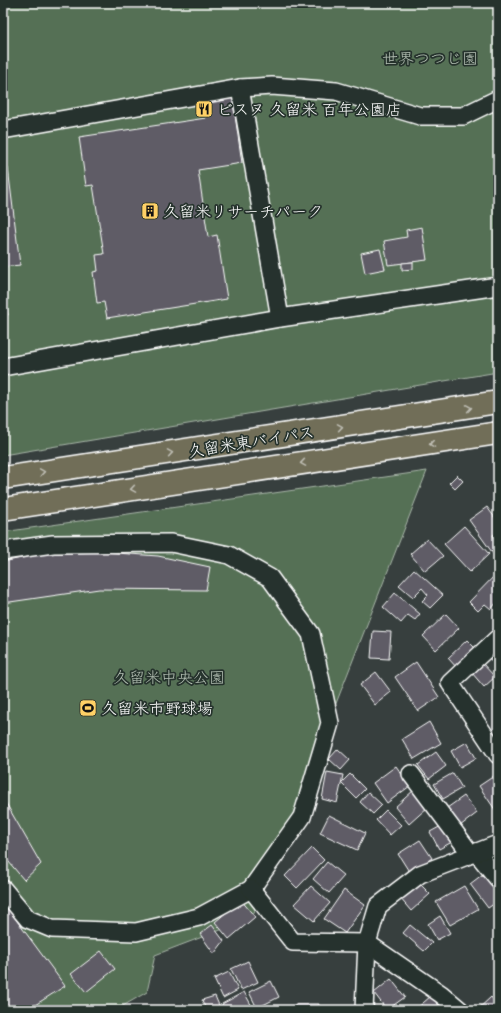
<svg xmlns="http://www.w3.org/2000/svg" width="501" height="1013" font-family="Mynerve,'Klee One',sans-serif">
<rect width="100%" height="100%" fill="#373f3e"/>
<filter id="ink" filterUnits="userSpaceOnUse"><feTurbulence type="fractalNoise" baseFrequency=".025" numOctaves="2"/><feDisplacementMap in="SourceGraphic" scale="8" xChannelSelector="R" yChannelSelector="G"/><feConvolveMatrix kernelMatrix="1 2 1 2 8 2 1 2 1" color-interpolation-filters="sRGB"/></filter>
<g filter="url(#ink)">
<g fill="#546f55" stroke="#aab7aa">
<path d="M3,3h495v369l-495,83z"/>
<path d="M427,471l-175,447 -97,37 -8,37 -31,18h-113v-478z"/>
</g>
<g fill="#5e5b66" stroke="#fff">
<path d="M231,88l11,75 -44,7 10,67 9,-2 10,64 -120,19 -3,-16 -7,1 -4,-31 5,-1 -2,-16 8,-1 -11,-69 -7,1 -7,-49 127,-19 -3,-19z"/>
<path d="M8,168l12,97 -17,2v-98z"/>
<path d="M422,227l5,33 -39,5 -4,-24 23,-4 -1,-7z"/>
<path d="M380,249l5,20 -20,4 -4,-20z"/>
<path d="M413,262v7l-11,1v-7z"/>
<path d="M3,291l5,24 -5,1z"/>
<path d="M457,475l6,6 -8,8 -6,-6z"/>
<path d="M487,507l11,15v9l-5,4 2,4 3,-2v15l-4,3 -25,-35z"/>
<path d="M464,526l25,28 -19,18 -26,-28z"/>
<path d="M427,539l16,17 -18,15 -15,-17z"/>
<path d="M102,552l56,4 52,11 -4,23 -107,-1 -96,14v-41l37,-8z"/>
<path d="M414,569l29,26 -13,13 -8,-7 6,-6 -6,-7 -9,9 -14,-12z"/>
<path d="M498,572v29l-7,8 -6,-5 -7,7 -9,-9z"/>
<path d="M395,593l25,21 -5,6 -7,-5 -7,8 -18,-16z"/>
<path d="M446,614l13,14 -23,22 -13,-14z"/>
<path d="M373,631l18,1 -2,27 -18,-1z"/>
<path d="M467,640l10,10 -20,18 -9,-10z"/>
<path d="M498,647v21l-10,-11z"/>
<path d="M416,662l23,35 -21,14 -23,-34z"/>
<path d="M482,663l13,14 -11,10 -12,-14z"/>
<path d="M376,672l15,20 -16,13 -15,-20z"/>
<path d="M429,722l12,21 -27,16 -12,-20z"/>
<path d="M467,742l9,16 -16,9 -9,-16z"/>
<path d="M338,749l12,11 -9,10 -12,-11z"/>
<path d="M436,752l10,14 -17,13 -11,-14z"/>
<path d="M396,766l14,20 -23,17 -14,-20z"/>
<path d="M327,772l16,3 -6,28 -15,-4z"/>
<path d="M453,773l9,15 -19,11 -9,-15z"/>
<path d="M350,774l15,15 -9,9 -15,-15z"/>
<path d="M497,774l1,1v39l-19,-28z"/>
<path d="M414,790l14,17 -19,17 -14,-17z"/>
<path d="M368,792l14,13 -9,9 -13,-12z"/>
<path d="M464,796l13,17 -17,13 -13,-18z"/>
<path d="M3,798l38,66 -17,16 -21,-25z"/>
<path d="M386,810l15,15 -11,10 -14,-15z"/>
<path d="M329,815l36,18 -8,17 -37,-17z"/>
<path d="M443,825l9,17 -13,7 -9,-17z"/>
<path d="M420,840l12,18 -22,15 -12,-19z"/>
<path d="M312,848l12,12 -27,28 -12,-12z"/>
<path d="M327,862l17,14 -15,17 -16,-14z"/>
<path d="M487,871l11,15v15l-10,7 -18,-24z"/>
<path d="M418,882l12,12 -19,17 -11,-13z"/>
<path d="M311,886l19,17 -16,18 -20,-17z"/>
<path d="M464,886l14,23 -28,16 -14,-23z"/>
<path d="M344,890l21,15 -20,28 -21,-14z"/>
<path d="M241,900l14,17 -26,22 -14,-17z"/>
<path d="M3,902l62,84 -38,24h-24z"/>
<path d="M440,916l10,17 -13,7 -9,-16z"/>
<path d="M212,925l12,16 -10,13 -14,-20z"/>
<path d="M410,925l22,18 -8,8 -21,-18z"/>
<path d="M101,951l14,18 -29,23 -15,-18z"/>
<path d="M248,961l10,21 -17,8 -10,-21z"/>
<path d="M229,972l9,18 -15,8 -9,-19z"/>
<path d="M391,979l14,18 -18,13 -13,-17z"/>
<path d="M271,981l8,16 -22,11 -8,-16z"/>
<path d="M244,992l10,18h-29l-3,-6z"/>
<path d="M215,996l6,14h-15l-4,-10z"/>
<path d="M431,996l12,14h-28z"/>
<path d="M491,997l7,8v5h-21z"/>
<path d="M295,1004h24l-1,6h-23z"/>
</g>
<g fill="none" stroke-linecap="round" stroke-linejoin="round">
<defs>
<g id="minor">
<path d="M240,88l40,230"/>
<path d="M3,130l237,-42 32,-2 64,5 84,25h43l35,-17"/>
<path d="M3,367l277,-49 218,-32"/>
<path d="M3,551l50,-7 118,-1 58,12 41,23 41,56 19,89 -28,94 -51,72 -52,28 -63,15 -84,-3 -24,-10 -25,-30"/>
<path d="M498,638l-48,45 48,72"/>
<path d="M411,774l60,80"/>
<path d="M476,852l22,27"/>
<path d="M251,889l42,53 74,1 74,51 19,16"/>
<path d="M364,1010l3,-67 11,-37 42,-32 78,-30"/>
</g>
<g id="highway">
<path d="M3,478l495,-76"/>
<path d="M3,509l495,-76"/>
</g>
</defs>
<use href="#minor" stroke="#fff" stroke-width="20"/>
<use href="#highway" stroke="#fff" stroke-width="25"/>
<use href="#minor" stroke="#26332d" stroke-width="17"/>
<use href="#highway" stroke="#716e59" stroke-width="22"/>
</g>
<defs><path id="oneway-chevron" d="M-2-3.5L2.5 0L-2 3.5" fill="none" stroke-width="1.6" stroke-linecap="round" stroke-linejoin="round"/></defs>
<g stroke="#bfbeb4">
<use href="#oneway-chevron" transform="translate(469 408) rotate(-9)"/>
<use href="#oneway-chevron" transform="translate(340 427) rotate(-9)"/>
<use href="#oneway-chevron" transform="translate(432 444) rotate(171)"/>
<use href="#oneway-chevron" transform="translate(170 453) rotate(-9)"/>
<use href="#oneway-chevron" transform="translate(303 463) rotate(171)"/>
<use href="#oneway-chevron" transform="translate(42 472) rotate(-9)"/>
<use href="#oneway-chevron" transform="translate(133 489) rotate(171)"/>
</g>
</g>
<defs>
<symbol id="restaurant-square" viewBox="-11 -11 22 22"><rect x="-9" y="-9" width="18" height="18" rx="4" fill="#ffd166" stroke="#26332d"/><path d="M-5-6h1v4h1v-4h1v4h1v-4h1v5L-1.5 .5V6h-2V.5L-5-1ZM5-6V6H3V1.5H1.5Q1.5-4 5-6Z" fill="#111"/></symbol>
<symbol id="building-square" viewBox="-11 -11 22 22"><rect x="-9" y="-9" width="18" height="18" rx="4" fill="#ffd166" stroke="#26332d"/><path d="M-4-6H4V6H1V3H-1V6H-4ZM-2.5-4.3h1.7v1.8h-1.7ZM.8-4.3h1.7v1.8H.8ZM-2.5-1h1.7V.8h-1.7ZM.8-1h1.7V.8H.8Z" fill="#111"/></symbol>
<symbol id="stadium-square" viewBox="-11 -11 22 22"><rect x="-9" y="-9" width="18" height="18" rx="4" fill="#ffd166" stroke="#26332d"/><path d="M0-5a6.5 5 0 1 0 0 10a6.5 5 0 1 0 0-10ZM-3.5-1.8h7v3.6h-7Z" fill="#111"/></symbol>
</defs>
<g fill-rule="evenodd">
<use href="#restaurant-square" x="194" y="99" width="20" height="20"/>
<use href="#building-square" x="140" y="201" width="20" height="20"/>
<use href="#stadium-square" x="78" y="698" width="20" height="20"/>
</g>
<g text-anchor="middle" stroke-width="3.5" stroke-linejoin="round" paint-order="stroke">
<g font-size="16" fill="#b2beb2" stroke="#26332d">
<text x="430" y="64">世界つつじ園</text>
<text x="169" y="683">久留米中央公園</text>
</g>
<g font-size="16" fill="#fff" stroke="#26332d" text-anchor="start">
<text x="217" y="115">ビスヌ 久留米 百年公園店</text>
<text x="163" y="217">久留米リサーチパーク</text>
<text x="101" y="714">久留米市野球場</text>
</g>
<g font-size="16" fill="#fff" stroke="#26332d">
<text transform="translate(251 441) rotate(-9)" y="6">久留米東バイパス</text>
</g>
</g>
<rect width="501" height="1013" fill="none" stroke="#26332d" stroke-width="16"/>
<rect x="8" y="8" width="485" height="997" fill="none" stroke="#fff" stroke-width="1.5" filter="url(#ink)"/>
</svg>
